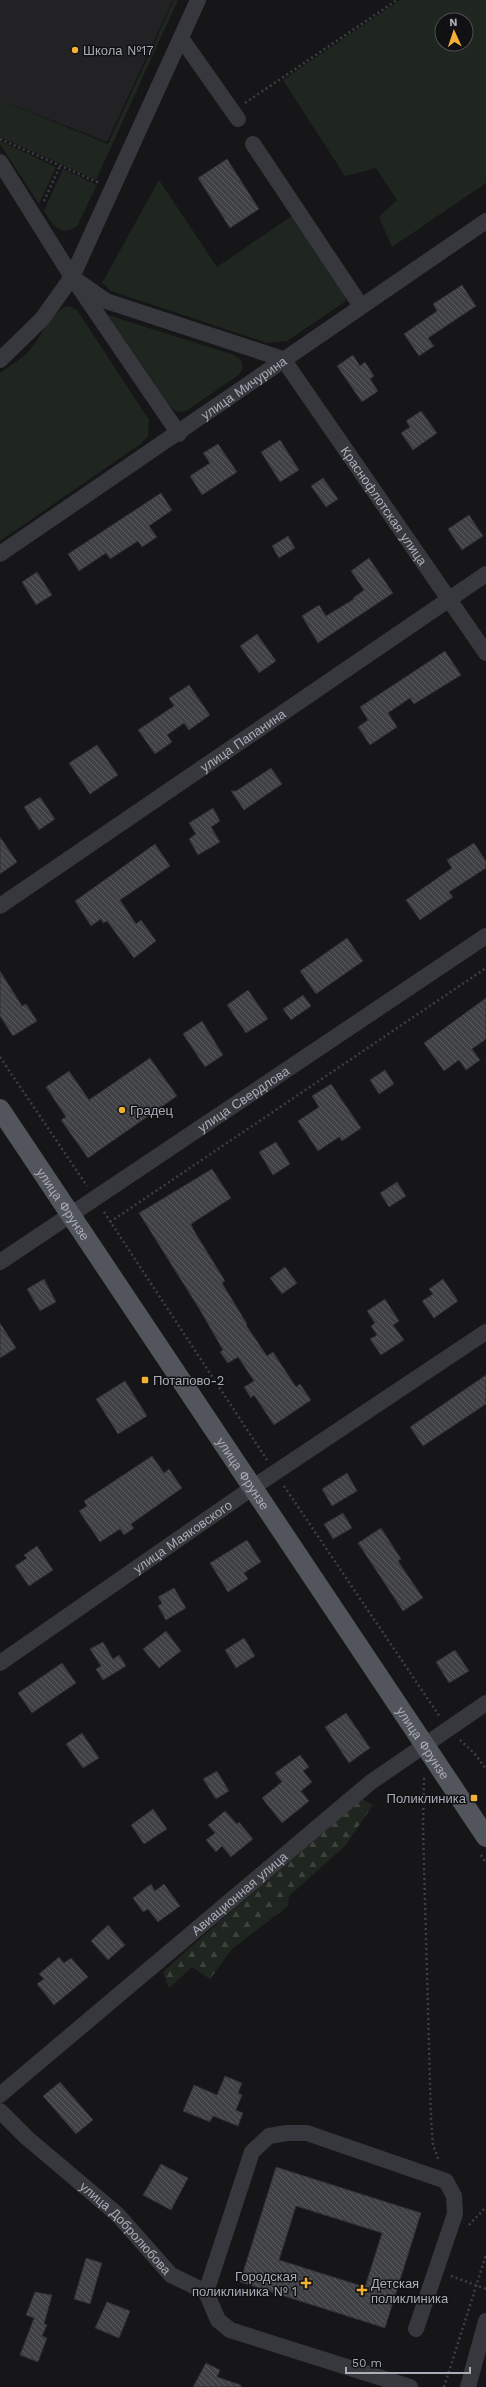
<svg xmlns="http://www.w3.org/2000/svg" width="486" height="2387" font-family="'Work Sans',sans-serif">
<defs>
<pattern id="forest-firs" width="22" height="20" patternUnits="userSpaceOnUse"><rect width="22" height="20" fill="#1e261f"/><path d="M5 1l3.5 6h-7zM16 11l3.5 6h-7z" fill="#3c433d"/></pattern>
<pattern id="building-back-hatch" width="6" height="6" patternUnits="userSpaceOnUse"><rect width="6" height="6" fill="#404145"/><path d="M-1 5l2 2M0 0l6 6M5-1l2 2" fill="none" stroke="#595a5e"/></pattern>
</defs>
<rect width="100%" height="100%" fill="#161618"/>
<path fill="#222225" d="M0,0h173l-66,142 -107,-42z"/>
<g fill="#1e261f" fill-rule="evenodd">
<path d="M174,0h4l-82,180 -96,-43v-37l108,44z"/>
<path d="M400,0h86v183l-94,64 -13,-30 18,-17 -21,-32 -31,8 -62,-96zM442,20h24v24h-24z"/>
<path d="M0,141l56,26 -17,37 -39,-60z"/>
<path d="M63,169l34,16 -20,41c-17,12 -25,-2 -33,-15z"/>
<path d="M159,180l58,87 76,-52 52,79 1,7 -59,40 -20,2 -156,-52 -9,-8z"/>
<path d="M67,306l10,4 72,110 -1,16 -9,9 -139,96v-168c9,-7 22,-14 30,-23 13,-15 18,-36 37,-44z"/>
<path d="M108,315l126,40 6,4 3,8 -3,7 -54,37 -9,1 -7,-6z"/>
</g>
<path fill="url(#forest-firs)" d="M358,1797l15,8 -28,41 -56,50 -1,10 -56,43 -22,30 -18,-12 -23,21 -6,-16z"/>
<g fill="url(#building-back-hatch)" stroke="#303034" fill-rule="evenodd">
<path d="M227,159l32,50 -29,19 -32,-50z"/>
<path d="M462,285l14,21 -48,32 6,8 -15,10 -15,-22 33,-23 -4,-7z"/>
<path d="M353,355l7,11 5,-4 9,14 -4,3 8,12 -16,11 -25,-36z"/>
<path d="M421,411l16,22 -24,17 -12,-17 9,-6 -4,-6z"/>
<path d="M280,440l19,30 -19,12 -19,-30z"/>
<path d="M218,444l19,28 -35,23 -12,-19 20,-13 -7,-10z"/>
<path d="M323,478l15,21 -12,8 -15,-21z"/>
<path d="M161,493l11,17 -23,16 8,11 -15,10 -4,-6 -28,18 -4,-6 -27,18 -11,-17z"/>
<path d="M469,515l14,21 -21,14 -14,-21z"/>
<path d="M288,536l7,12 -16,10 -7,-12z"/>
<path d="M369,558l24,35 -75,50 -16,-27 17,-11 7,11 28,-17 -1,-1 11,-8 -13,-19z"/>
<path d="M37,572l15,23 -16,10 -14,-23z"/>
<path d="M257,634l19,27 -17,12 -19,-27z"/>
<path d="M445,651l16,24 -47,29 -4,-6 -22,15 9,14 -27,18 -12,-18 10,-7 -8,-13z"/>
<path d="M189,685l21,30 -21,15 -5,-7 -17,12 5,7 -17,12 -17,-24 36,-24 -5,-8z"/>
<path d="M97,745l21,30 -28,19 -21,-31z"/>
<path d="M271,768l11,16 -38,26 -13,-19h5z"/>
<path d="M40,797l15,22 -16,11 -15,-23z"/>
<path d="M213,808l7,13 -9,6 9,15 -22,13 -9,-16 7,-5 -7,-11z"/>
<path d="M0,837l17,25 -17,12z"/>
<path d="M474,843l12,18v7l-37,24 4,5 -33,23 -14,-20 46,-32 -5,-8z"/>
<path d="M155,844l15,22 -50,34 16,24 5,-4 15,21 -22,17 -27,-37 -4,2 -2,-4 -10,7 -16,-25z"/>
<path d="M347,938l16,23 -47,33 -16,-23z"/>
<path d="M0,971l22,35 4,-2 11,17 -24,15 -13,-20z"/>
<path d="M248,990l20,29 -22,14 -19,-28z"/>
<path d="M303,995l8,11 -20,14 -8,-11z"/>
<path d="M486,998v41l-14,10 8,11 -14,10 -7,-10 -15,11 -20,-28z"/>
<path d="M202,1021l21,34 -18,12 -22,-33z"/>
<path d="M150,1058l27,38 -89,62 -27,-38 5,-3 -20,-30 23,-16 20,29z"/>
<path d="M385,1070l9,14 -15,10 -9,-14z"/>
<path d="M331,1084l30,44 -19,13 -3,-4 -21,14 -20,-30 21,-14 -7,-11z"/>
<path d="M276,1142l14,22 -17,11 -14,-23z"/>
<path d="M212,1169l19,29 -40,26 2,5 32,52 -3,2 25,41 -1,1 21,31 6,-4 23,35 4,-3 11,16 -37,25 -20,-30 -3,3 -7,-11 10,-6 -16,-24 -10,6 -8,-11 3,-2 -23,-40 -61,-97z"/>
<path d="M397,1182l9,14 -17,11 -9,-14z"/>
<path d="M285,1267l12,16 -15,11 -12,-16z"/>
<path d="M44,1279l12,23 -16,9 -13,-22z"/>
<path d="M443,1279l15,22 -24,17 -12,-17 11,-7 -4,-5z"/>
<path d="M385,1299l14,22 -6,4 11,15 -23,15 -11,-16 7,-4 -6,-9 4,-3 -8,-12z"/>
<path d="M0,1323l16,25 -16,10z"/>
<path d="M486,1375v29l-63,42 -13,-19z"/>
<path d="M125,1381l22,35 -29,18 -22,-35z"/>
<path d="M152,1456l12,17 5,-4 13,19 -51,36 3,4 -10,7 -4,-6 -20,13 -21,-31 8,-5 -3,-5z"/>
<path d="M347,1473l10,18 -25,15 -10,-17z"/>
<path d="M343,1513l9,15 -19,11 -9,-15z"/>
<path d="M381,1528l20,31 -3,2 25,37 -20,13 -45,-68z"/>
<path d="M247,1540l14,22 -17,11 4,6 -20,13 -18,-29z"/>
<path d="M37,1546l16,24 -24,16 -14,-20 12,-8 -3,-3z"/>
<path d="M174,1588l12,20 -20,12 -8,-14 4,-3 -4,-6z"/>
<path d="M166,1631l15,20 -22,17 -16,-19z"/>
<path d="M244,1638l11,18 -19,12 -11,-18z"/>
<path d="M103,1642l10,17 6,-4 7,11 -23,14 -7,-11 5,-3 -11,-17z"/>
<path d="M455,1650l14,21 -20,12 -13,-21z"/>
<path d="M62,1663l14,20 -44,30 -14,-20z"/>
<path d="M346,1713l24,35 -21,15 -24,-36z"/>
<path d="M82,1733l17,25 -16,10 -17,-24z"/>
<path d="M300,1755l9,12 -6,4 9,11 -11,9 8,10 -27,22 -20,-25 20,-16 -7,-9z"/>
<path d="M217,1771l12,20 -13,8 -13,-20z"/>
<path d="M153,1809l14,20 -23,15 -13,-19z"/>
<path d="M225,1811l12,13 2,-2 14,17 -22,18 -9,-11 -6,6 -10,-12 9,-7 -7,-8z"/>
<path d="M151,1884l4,7 9,-7 16,22 -22,16 -10,-13 -5,3 -10,-14z"/>
<path d="M108,1925l17,20 -17,15 -17,-19z"/>
<path d="M59,1957l5,6 7,-5 17,19 -34,28 -17,-21 7,-5 -5,-5z"/>
<path d="M225,2076l17,7 -4,10 4,2 -6,15 7,3 -5,13 -25,-10 -3,6 -27,-11 11,-26 23,10z"/>
<path d="M60,2082l33,38 -17,14 -33,-38z"/>
<path d="M161,2164l27,14 -17,32 -28,-15z"/>
<path d="M276,2167l145,46 -36,115 -145,-46zM296,2206l86,27 -17,54 -86,-27z"/>
<path d="M86,2258l16,5 -12,41 -16,-5z"/>
<path d="M35,2292l17,3 -8,29 3,1 -5,11 5,2 -9,24 -18,-7 14,-37 -8,-3z"/>
<path d="M107,2302l23,9 -11,27 -24,-10z"/>
<path d="M206,2363l14,7 -3,7 24,8v2h-48z"/>
</g>
<g fill="none" stroke-linecap="round" stroke-linejoin="round">
<g stroke="#3d3f44" stroke-width="2.5" stroke-dasharray="2 3" stroke-linecap="butt">
<path d="M245,103l152,-103"/>
<path d="M0,139l97,43v-1"/>
<path d="M44,201l16,-35"/>
<path d="M0,1057l87,129"/>
<path d="M104,1212l163,248"/>
<path d="M110,1222l376,-254"/>
<path d="M284,1486l156,231"/>
<path d="M460,1740l15,14 11,15"/>
<path d="M424,1778l-1,50 8,291 2,26 6,16"/>
<path d="M481,1855l5,8"/>
<path d="M469,2225l17,-18"/>
<path d="M451,2276l35,13"/>
<path d="M444,2387l42,-132"/>
</g>
<g stroke="#37383d" stroke-width="16">
<path d="M181,38l57,81"/>
<path d="M253,144l108,162"/>
<path d="M0,162l72,115 107,157"/>
<path id="s1" d="M72,277l34,24 177,58 203,294"/>
<path d="M0,360l42,-41 30,-42 126,-277"/>
<path id="s2" d="M0,554c163,-110 324,-222 486,-333"/>
<path id="s3" d="M0,906l486,-332"/>
<path id="s4" d="M0,1262l486,-326"/>
<path id="s5" d="M0,1663l252,-175 234,-156"/>
<path id="s6" d="M0,2095l371,-313 115,-79"/>
<path id="s7" d="M0,2111l26,26 91,77 54,61 35,17 12,28 12,10 180,57"/>
<path d="M206,2292l46,-140 17,-16 18,-3h20l139,48 8,15 1,18 -39,115"/>
<path d="M468,2387l18,-66"/>
</g>
<path stroke="#53555c" stroke-width="20" id="s8" d="M0,1109l486,728"/>
</g>
<g fill="#f2b134" stroke="#111113" stroke-width="1.5">
<circle cx="75" cy="50" r="4"/>
<circle cx="122" cy="1110" r="4"/>
<rect x="141" y="1376" width="8" height="8" rx="2"/>
<rect x="470" y="1794" width="8" height="8" rx="2"/>
<path d="M304 2277h4v4h4v4h-4v4h-4v-4h-4v-4h4z"/>
<path d="M360 2284h4v4h4v4h-4v4h-4v-4h-4v-4h4z"/>
</g>
<g text-anchor="middle" stroke-width="3" stroke-linejoin="round" paint-order="stroke">
<g font-size="13" fill="#a8adb8" stroke="#111113" text-anchor="start">
<text x="83" y="55">Школа №17</text>
<text x="130" y="1115">Градец</text>
<text x="153" y="1385">Потапово-2</text>
<text x="466" y="1803" text-anchor="end">Поликлиника</text>
<text x="297" y="2281" text-anchor="end">Городская<tspan x="297" dy="15">поликлиника № 1</tspan></text>
<text x="371" y="2288">Детская<tspan x="371" dy="15">поликлиника</tspan></text>
</g>
<g font-size="13" fill="#a8adb8" stroke="#111113">
<text dy="5" stroke="none"><textPath href="#s2" startOffset="295">улица Мичурина</textPath></text>
<text dy="5" stroke="none"><textPath href="#s1" startOffset="406">Краснофлотская улица</textPath></text>
<text dy="5" stroke="none"><textPath href="#s3" startOffset="294">улица Папанина</textPath></text>
<text dy="5" stroke="none"><textPath href="#s4" startOffset="293">улица Свердлова</textPath></text>
<text dy="5" stroke="none"><textPath href="#s8" startOffset="114">улица Фрунзе</textPath></text>
<text dy="5" stroke="none"><textPath href="#s8" startOffset="438">улица Фрунзе</textPath></text>
<text dy="5" stroke="none"><textPath href="#s5" startOffset="222">улица Маяковского</textPath></text>
<text dy="5" stroke="none"><textPath href="#s8" startOffset="762">улица Фрунзе</textPath></text>
<text dy="5" stroke="none"><textPath href="#s6" startOffset="313">Авиационная улица</textPath></text>
<text dy="5" stroke="none"><textPath href="#s7" startOffset="172">улица Добролюбова</textPath></text>
</g>
</g>
<g transform="translate(454 32) rotate(357)"><circle r="19" fill="#111113" stroke="#4d4f55"/>
<path d="M0-3L7 15L0 10L-7 15Z" fill="#f2b134"/>
<text y="-6" font-size="11" font-weight="bold" text-anchor="middle" fill="#a8adb8">N</text>
</g>
<path d="M346 2367v6h124v-6" fill="none" stroke="#a8adb8" stroke-width="2"/>
<text x="352" y="2367" font-size="12" fill="#a8adb8" stroke="#111113" stroke-width="3" paint-order="stroke">50 m</text>
</svg>
